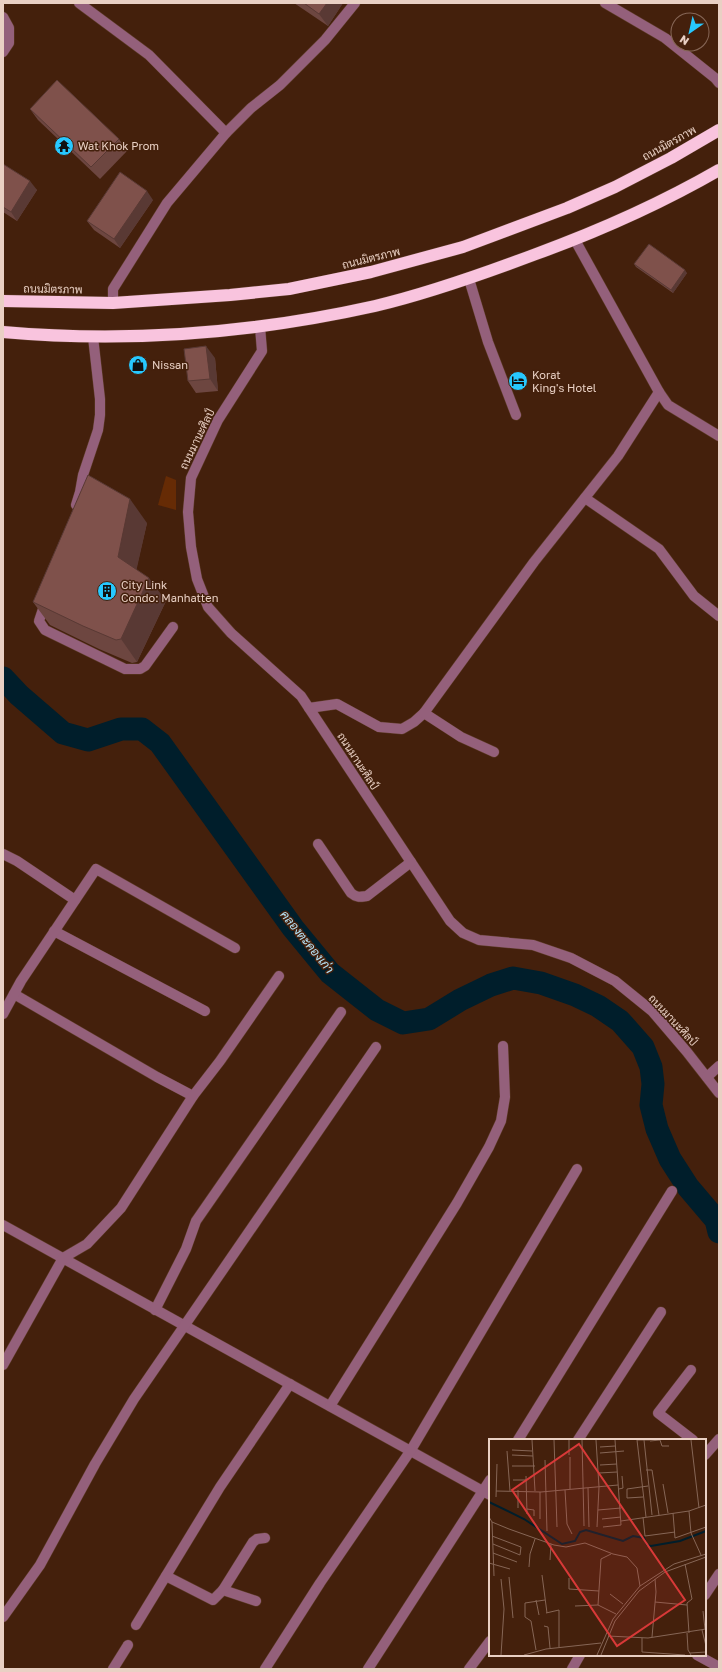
<svg xmlns="http://www.w3.org/2000/svg" width="722" height="1672" font-family="'Golos Text',Sarabun,sans-serif">
<rect width="100%" height="100%" fill="#44200c"/>
<path fill="#662b05" d="M166,476l10,4v30l-18,-5z"/>
<g fill="none" stroke-linecap="round" stroke-linejoin="round">
<path stroke="#001e2b" stroke-width="23" d="M3,678l16,17 44,38 25,7 33,-11h21l18,14 133,185 37,45 47,37 26,13 26,-4 31,-19 31,-15 22,-7 28,5 34,12 23,11 22,15 23,26 8,20 2,17 -2,21 6,24 13,30 18,28 28,33 3,12"/>
<defs>
<g id="minor">
<path d="M79,3l70,52 77,78"/>
<path d="M605,3l60,35 50,40 4,5"/>
<path d="M3,17l6,11v15l-6,9"/>
<path d="M469,279l19,63 28,73"/>
<path d="M113,303v-14l54,-86 59,-70 25,-25 29,-23 45,-45 30,-37"/>
<path d="M260,327l2,24 -44,69 -27,58 -3,34 3,35 6,32 11,28 23,26 70,63 149,225 13,12 16,7 54,5 38,13 44,23 37,30 35,41 32,41"/>
<path d="M659,392l9,13 51,31"/>
<path d="M585,498l74,51 35,47 25,20"/>
<path d="M76,505l4,-13 3,-17 15,-45 2,-15v-16l-7,-62"/>
<path d="M46,600l-7,21 6,9 80,39h15l5,-3 28,-39"/>
<path d="M309,708l28,-4 42,23 23,2 12,-7 10,-9 110,-151 84,-106 41,-64 -84,-152"/>
<path d="M424,713l37,24 33,15"/>
<path d="M318,844l33,49c6,5 9,4 16,3l44,-34"/>
<path d="M3,854l14,7 58,39"/>
<path d="M54,931l151,80"/>
<path d="M14,994l143,83 36,19"/>
<path d="M3,1014l18,-33 75,-112 139,79"/>
<path d="M707,1077l12,-11"/>
<path d="M3,1225l487,270"/>
<path d="M155,1310l31,-61 10,-28 145,-209"/>
<path d="M3,1365l60,-107 24,-14 34,-36 72,-112 27,-35 59,-85"/>
<path d="M691,1370l-33,43 35,27"/>
<path d="M330,1406l127,-203 32,-56 12,-26 4,-24 -2,-51"/>
<path d="M518,1440l154,-249"/>
<path d="M578,1440l83,-128"/>
<path d="M705,1455l14,-16"/>
<path d="M166,1576l47,24 10,-10 33,11"/>
<path d="M223,1590l30,-48 4,-3 8,-1"/>
<path d="M705,1595l14,-21"/>
<path d="M3,1617l37,-52 55,-101 39,-65 242,-352"/>
<path d="M136,1625l84,-138 70,-103"/>
<path d="M697,1655l22,12"/>
<path d="M113,1669l15,-24"/>
<path d="M265,1669l55,-86 91,-133 166,-281"/>
<path d="M368,1669l122,-189"/>
<path d="M469,1669l21,-28"/>
<path d="M572,1669l8,-14"/>
</g>
<g id="highway">
<path d="M3,301l110,2 117,-8 59,-6 82,-17 92,-25 104,-39 48,-21 56,-29 48,-28"/>
<path d="M3,332c124,11 251,1 372,-26 55,-13 108,-32 161,-52 63,-23 124,-50 183,-84"/>
</g>
</defs>
<use href="#minor" stroke="#5e3c29" stroke-width="11"/>
<use href="#highway" stroke="#5e3c29" stroke-width="13"/>
<use href="#minor" stroke="#94607b" stroke-width="10"/>
<use href="#highway" stroke="#f9c4de" stroke-width="12"/>
</g>
<g fill="#6d4640">
<path d="M294,3h49l-15,23z"/>
<path d="M30,109l89,30 8,12 -27,28 -62,-59z"/>
<path d="M3,164l34,26 -20,31 -14,-9z"/>
<path d="M153,200l-33,48 -26,-18 -7,-9z"/>
<path d="M634,264l53,9 -14,20 -37,-26z"/>
<path d="M215,358l3,33 -22,2 -8,-12z"/>
<path d="M147,523l-11,47 30,31 -29,61 -5,1 -33,-14 -49,-24 -17,-23z"/>
</g>
<g fill="#593934">
<path d="M327,3h16l-15,23 -9,-12z"/>
<path d="M30,181l7,9 -20,31 -6,-9z"/>
<path d="M147,191l6,9 -33,48 -6,-9z"/>
<path d="M685,270l2,3 -14,20 -2,-3z"/>
<path d="M206,346l9,12 3,33 -8,-12z"/>
<path d="M130,499l17,24 -13,58 -16,-24z"/>
<path d="M149,578l17,23 -29,61 -16,-23z"/>
</g>
<g fill="#7f514b" stroke="#593934">
<path d="M304,3h23l-8,11z"/>
<path d="M57,80l62,59 -28,28 -61,-58z"/>
<path d="M3,164l27,17 -19,31 -8,-5z"/>
<path d="M120,172l27,19 -33,48 -27,-18z"/>
<path d="M649,244l36,26 -14,20 -37,-26z"/>
<path d="M206,346l4,33 -22,2 -4,-32z"/>
<path d="M88,475l42,24 -12,58 31,21 -28,61 -5,1 -33,-14 -50,-24z"/>
</g>
<defs>
<symbol id="temple-disc" viewBox="-11 -11 22 22"><circle r="9.5" fill="#27c8ff" stroke="#44200c"/><path d="M0-6L5-2H3V0L6.5 2.5H4V6H1.5V3h-3V6H-4V2.5H-6.5L-3 0V-2H-5Z" fill="#111"/></symbol>
<symbol id="shop-disc" viewBox="-11 -11 22 22"><circle r="9.5" fill="#27c8ff" stroke="#44200c"/><path d="M-5-2.5h2.3a2.7 3.5 0 0 1 5.4 0H5L5.5 6h-11ZM-1.5-2.5h3a1.5 2.3 0 0 0-3 0Z" fill="#111"/></symbol>
<symbol id="hotel-disc" viewBox="-11 -11 22 22"><circle r="9.5" fill="#27c8ff" stroke="#44200c"/><path d="M-6-4.5h1.5V1H6V5H4.5V3h-9V5H-6ZM-4 0a1.8 1.8 0 1 1 3.6 0ZM.5 0V-2.5h3Q6-2.5 6 0Z" fill="#111"/></symbol>
<symbol id="building-disc" viewBox="-11 -11 22 22"><circle r="9.5" fill="#27c8ff" stroke="#44200c"/><path d="M-4-6H4V6H1V3H-1V6H-4ZM-2.5-4.3h1.7v1.8h-1.7ZM.8-4.3h1.7v1.8H.8ZM-2.5-1h1.7V.8h-1.7ZM.8-1h1.7V.8H.8Z" fill="#111"/></symbol>
</defs>
<g fill-rule="evenodd">
<use href="#temple-disc" x="53" y="135" width="22" height="22"/>
<use href="#shop-disc" x="127" y="354" width="22" height="22"/>
<use href="#hotel-disc" x="507" y="370" width="22" height="22"/>
<use href="#building-disc" x="96" y="580" width="22" height="22"/>
</g>
<g text-anchor="middle" stroke-width="3" stroke-linejoin="round" paint-order="stroke">
<g font-size="11" fill="#e9d0c4" stroke="#44200c">
<text transform="translate(669 143) rotate(-29)" y="4">ถนนมิตรภาพ</text>
<text transform="translate(371 258) rotate(-14)" y="4">ถนนมิตรภาพ</text>
<text transform="translate(53 289) rotate(1)" y="4">ถนนมิตรภาพ</text>
<text transform="translate(197 439) rotate(-64)" y="4">ถนนมานะศิลป์</text>
<text transform="translate(358 761) rotate(57)" y="4">ถนนมานะศิลป์</text>
<text transform="translate(673 1020) rotate(47)" y="4">ถนนมานะศิลป์</text>
</g>
<g font-size="11" fill="#e9d0c4" stroke="#44200c" text-anchor="start">
<text x="78" y="150">Wat Khok Prom</text>
<text x="152" y="369">Nissan</text>
<text x="532" y="379">Korat<tspan x="532" dy="13">King's Hotel</tspan></text>
<text x="121" y="589">City Link<tspan x="121" dy="13">Condo: Manhatten</tspan></text>
</g>
<g font-size="12" font-style="italic" fill="#b5e4f9" stroke="#44200c">
<text transform="translate(307 942) rotate(51)" y="4">คลองตะคองเก่า</text>
</g>
</g>
<g transform="translate(489 1439)">
<rect width="217" height="217" fill="#44200c"/>
<path fill="none" stroke="#001e2b" stroke-width="2" d="M0,63l35,17 38,25 13,-3 5,-9 6,-2 37,11 10,-5 11,2 3,7 4,1 29,-5 26,-10"/>
<path fill="none" stroke="#866656" stroke-width="1" d="M43,1l3,51M65,1l3,87M80,1v15M93,1l2,86M107,1l3,47 -2,40M148,1l9,77M148,1h13M155,1l8,75M202,1l8,68M161,2l10,-1 2,6h7M111,8l15,-1M23,11l20,1M18,12l3,40M111,14l24,-2M23,16l21,1M81,18v32M56,21l2,71M111,26l17,-1M23,27h23M157,31h6l7,45M110,34l18,-1M37,37l1,38M24,41h13M174,45l5,29M99,49l1,39M130,50l4,-1 -1,-12M76,51l2,34 5,10M7,52l45,1 77,-7M51,53v27M7,58l1,-33M154,58l-16,1v-9l21,-3M29,69v-18M38,70l7,1v6M109,71l23,-2M200,72l17,-6M184,74l2,25 31,-11M0,78l3,5 17,7 45,16 12,2 19,-4 28,11 14,3 10,11 3,18M154,78l2,19 30,-4M113,80l19,-2M132,82l68,-10 2,22 10,22M3,83l2,54M114,88l18,-2 -6,-85M3,97l29,11 -1,8 -27,-11M4,114l24,9M122,115l-10,5 -3,46 18,9M61,121l1,-16M0,124l21,6M196,125l7,35 -5,4 2,30M40,128l1,-13 5,-15M53,136l5,38M20,138l4,41M80,139v11l30,2M12,140l3,30 -3,46M121,155l13,10M47,161l3,15M166,163l32,3M86,167l23,-1M214,172l2,18M57,174l13,-3v37M55,187l4,1 2,21M213,191l4,16M198,194l1,17 3,5M119,197l40,2 58,-9M163,198l4,-45 -1,-13M153,199v14l43,3M47,211l-5,-29 -6,-4v-14l20,-3M201,214l16,-1M35,216l22,-6 55,-6M108,216l16,-36 27,-33 34,-22 32,-10M112,216l14,-34 24,-30 26,-19 41,-15"/>
<path fill="#d83938" fill-opacity="0.15" stroke="#d83938" stroke-width="2" d="M90,5l106,156 -68,46 -105,-156z"/>
<rect width="217" height="217" fill="none" stroke="#e9d0c4" stroke-width="2"/>
</g>
<rect width="722" height="1672" fill="none" stroke="#e9d0c4" stroke-width="8"/>
<g transform="translate(690 32) rotate(214)"><circle r="19" fill="#44200c" stroke="#866656"/>
<path d="M0-3L7 15L0 10L-7 15Z" fill="#27c8ff"/>
<text y="-6" font-size="11" font-weight="bold" text-anchor="middle" fill="#e9d0c4">N</text>
</g>
</svg>
